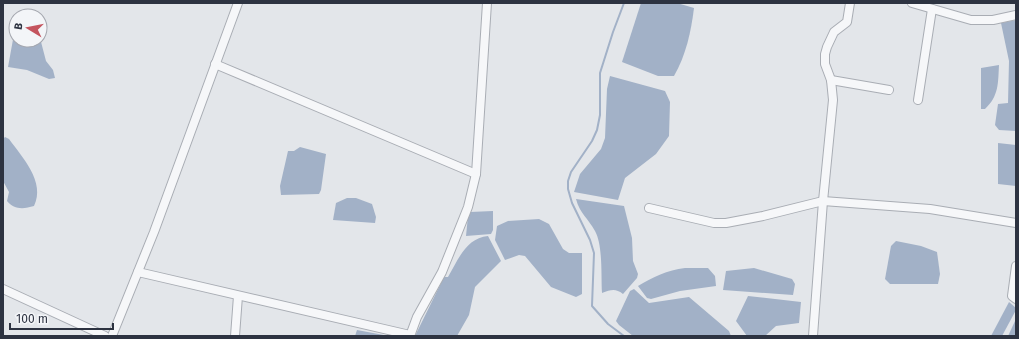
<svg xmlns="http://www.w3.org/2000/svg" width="1019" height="339" font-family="'Fira Sans',sans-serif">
<rect width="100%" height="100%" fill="#e3e6ea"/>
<g fill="#a2b1c7">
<path d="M641,3h36l17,5c-3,24 -8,47 -20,68h-16l-36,-14z"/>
<path d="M1016,20v111l-17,-1 -4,-5 3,-21 10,-1 1,-42 -8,-38z"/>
<path d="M16,23v17h24v-2l6,23 7,9 2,8 -6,1 -22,-9 -19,-3z"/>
<path d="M999,65c-1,18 0,31 -14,44h-4v-41z"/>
<path d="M610,76l55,15 5,11 -1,34 -13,18 -31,24 -7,22 -44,-8 6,-18 21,-25 4,-11 2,-49z"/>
<path d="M5,137l4,2c13,18 37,43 25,67 -10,3 -20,4 -27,-5l2,-9 -6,-11v-42z"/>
<path d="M998,143l18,2v41l-18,-2z"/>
<path d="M300,147l26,7 -5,36 -2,4 -38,1 -1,-9 8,-35h6z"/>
<path d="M347,198h9l16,6 4,13 -1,6 -42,-3 3,-17z"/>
<path d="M576,199l48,7 8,32 1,23 5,13 -1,4 -14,16c-8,-6 -12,-4 -21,-1 -1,-16 1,-48 -7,-62 -7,-13 -15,-17 -19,-32z"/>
<path d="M493,211v19l-2,4 -25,2 2,-20 2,-4z"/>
<path d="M539,219l10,5 14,25 6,4h13v41l-6,3 -25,-10 -26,-31 -6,-1 -14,5 -10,-20 2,-14 11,-5z"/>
<path d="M488,236l13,25 -26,26 -6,28 -12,21h-42l29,-59h4c10,-17 18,-39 40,-41z"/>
<path d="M896,241l25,5 16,6 3,22 -2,10h-48l-5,-5 6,-33z"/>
<path d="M685,268h23l7,8 1,10 -36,5 -29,8 -4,-1 -9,-12c15,-9 29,-16 47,-18z"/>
<path d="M754,268l38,11 3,5 -2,11 -70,-5 3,-19z"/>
<path d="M634,289l15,14 40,-6 40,34 2,5h-98l-14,-11 -3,-4 14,-30z"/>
<path d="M748,296l53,6 -2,21 -23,3 -11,10h-18l-11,-15z"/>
<path d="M1009,302l7,6v2l-14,26h-11z"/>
<path d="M1016,319v17h-8z"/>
<path d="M357,330l32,6h-34z"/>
</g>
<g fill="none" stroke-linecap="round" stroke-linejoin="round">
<path stroke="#a2b1c7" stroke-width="2" d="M624,336l-16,-12 -16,-18 2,-53 -4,-13 -18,-37 -4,-14v-8l3,-9 21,-31 5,-11 3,-15v-42l13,-41 11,-29"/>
<defs>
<g id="minor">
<path d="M912,3l59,17h22l23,-5"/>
<path d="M215,64l261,110"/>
<path d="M831,80l58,10"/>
<path d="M918,100l14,-91"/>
<path d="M649,208l65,15h12l37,-7 60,-15 107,8 86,14"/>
<path d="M1016,266l-4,30 4,3"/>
<path d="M138,272l272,63"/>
<path d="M3,289l102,47"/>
<path d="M112,336l42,-104 84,-229"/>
<path d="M235,336l3,-40"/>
<path d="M410,336l7,-19 25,-45 26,-65 8,-33 11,-171"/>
<path d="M813,336l10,-135 10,-101 -2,-20 -6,-16v-10l2,-7 7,-15 13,-10 3,-19"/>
</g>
</defs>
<use href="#minor" stroke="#a9adb4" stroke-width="10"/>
<use href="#minor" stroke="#f6f7f9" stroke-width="8"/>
</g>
<rect width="1019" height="339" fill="none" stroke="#2d3341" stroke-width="8"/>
<g transform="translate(28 28) rotate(280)"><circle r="19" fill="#f3f5f8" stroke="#a4a7af"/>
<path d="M0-3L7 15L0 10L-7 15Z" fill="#c4545e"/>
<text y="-6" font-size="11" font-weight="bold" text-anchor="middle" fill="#2d3341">B</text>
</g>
<path d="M10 323v6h103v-6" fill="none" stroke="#2d3341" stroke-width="2"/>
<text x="16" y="323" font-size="12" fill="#2d3341" stroke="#f3f5f8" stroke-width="3" paint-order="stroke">100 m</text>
</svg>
